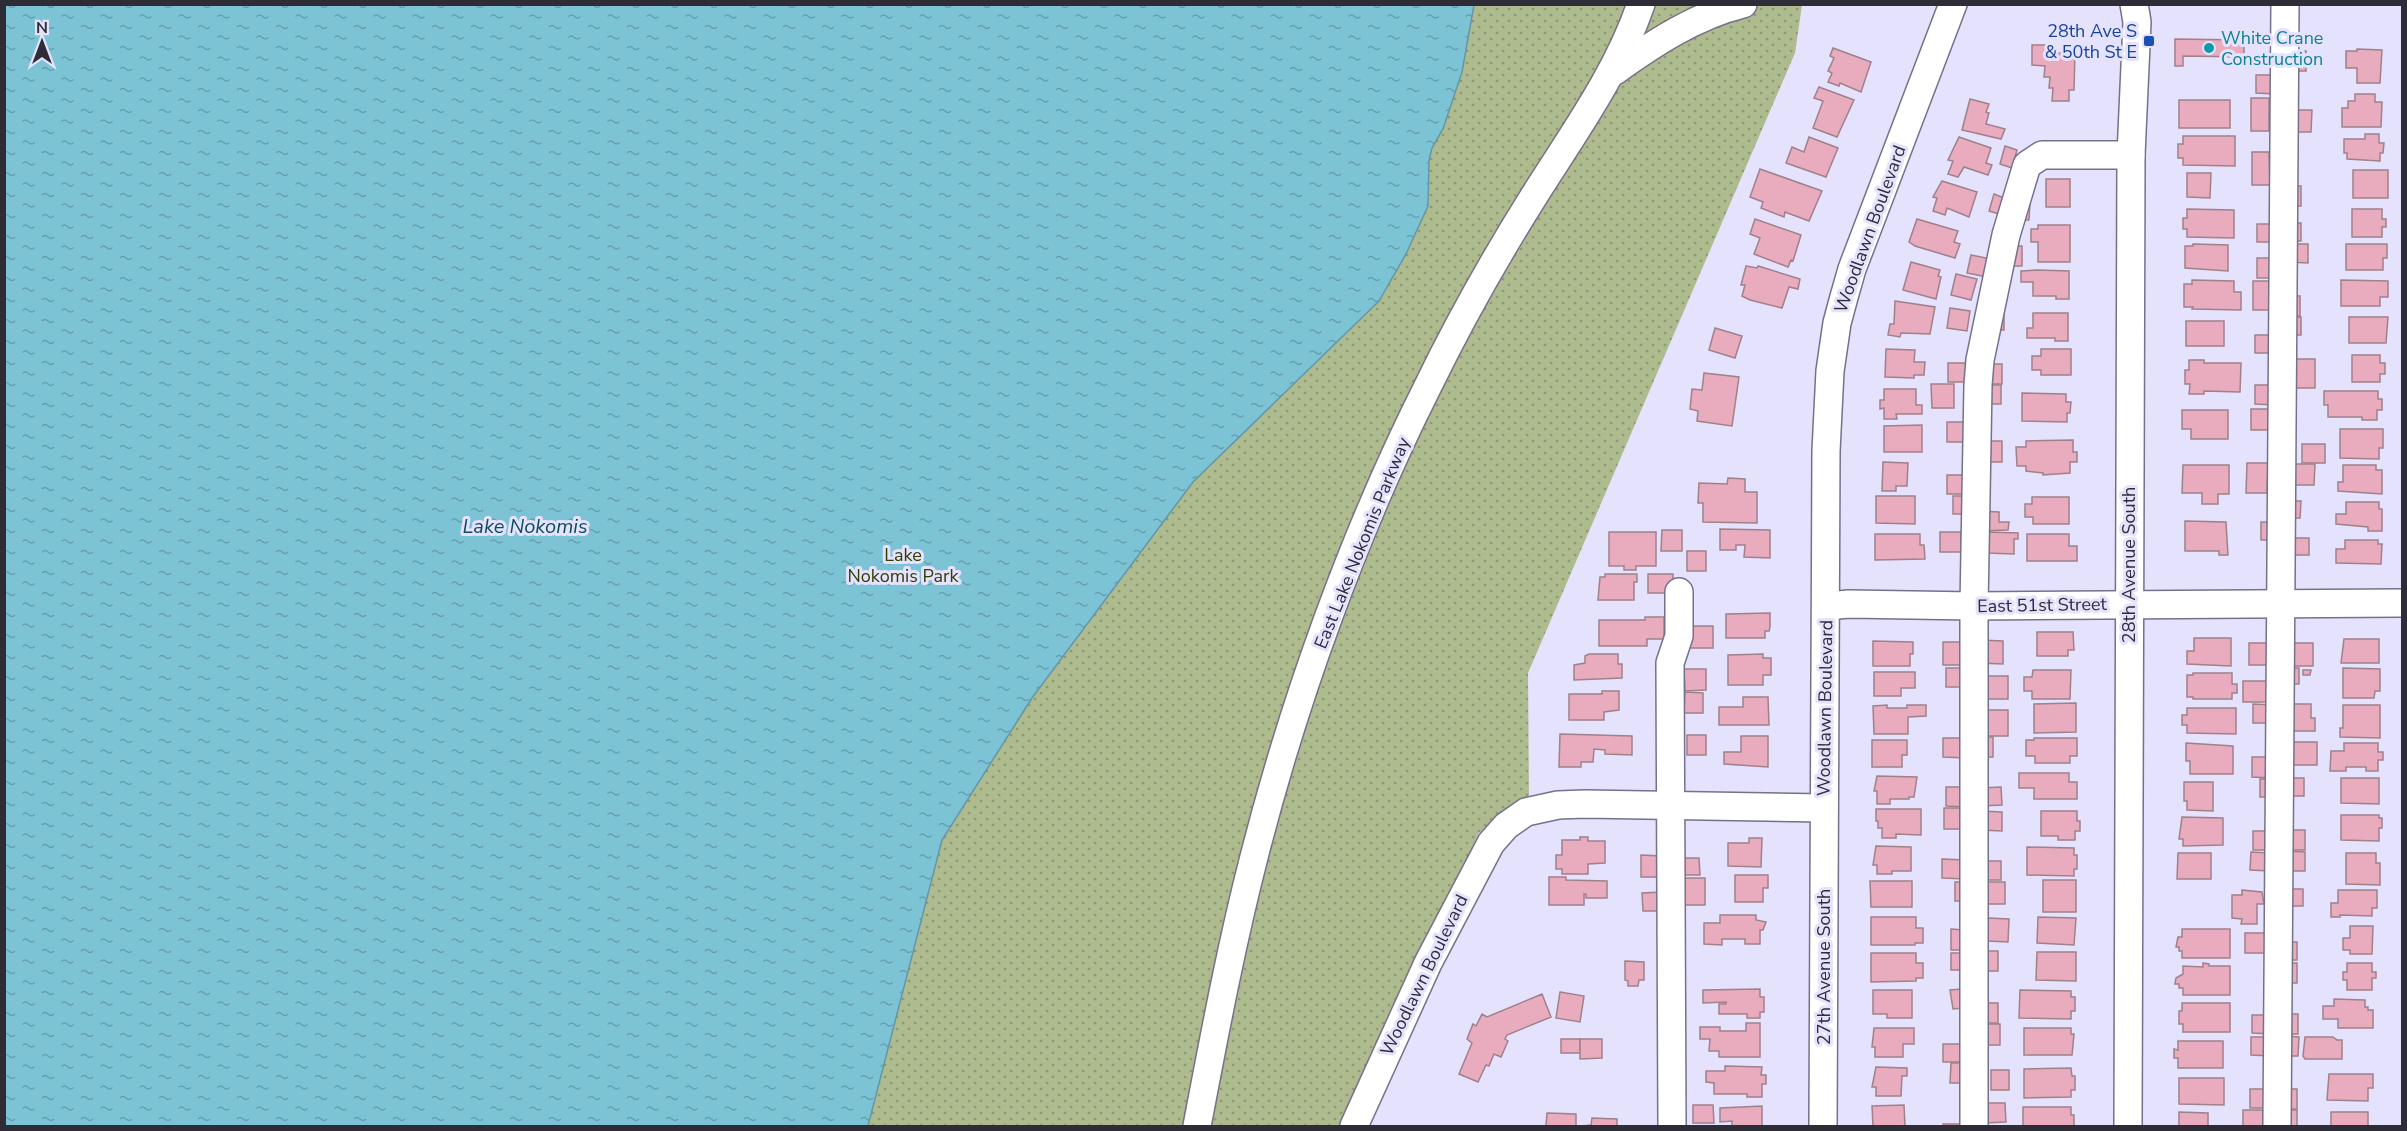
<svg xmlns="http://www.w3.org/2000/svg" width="2407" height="1131" font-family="'Nunito Sans',sans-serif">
<defs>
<pattern id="park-dots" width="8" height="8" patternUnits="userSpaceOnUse" patternTransform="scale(1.5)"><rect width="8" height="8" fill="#aebb8e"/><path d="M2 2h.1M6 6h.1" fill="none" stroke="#8e9875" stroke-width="1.8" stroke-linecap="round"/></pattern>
<pattern id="water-ripples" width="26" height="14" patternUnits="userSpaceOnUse" patternTransform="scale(1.5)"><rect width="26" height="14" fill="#7dc3d6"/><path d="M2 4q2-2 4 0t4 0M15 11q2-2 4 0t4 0" fill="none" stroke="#679fae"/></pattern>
</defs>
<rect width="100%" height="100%" fill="#e5e2fe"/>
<path fill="url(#park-dots)" d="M5,5h1797l-7,48 -267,620 1,126 -24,14 -26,20 -136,293h-1338z"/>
<path fill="url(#water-ripples)" stroke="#6596a6" stroke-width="1.5" d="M5,4h1469v1l-12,67 -19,57 -11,19 -3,12 -1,46 -22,48 -27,47 -186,181 -161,216 -90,142 -74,286h-863z"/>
<g fill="#e9abbe" stroke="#9f818a" stroke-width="1.5">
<path d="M2175,39l69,1v17l-61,-1v10h-8z"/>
<path d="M2032,45h19v8h24l-1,37h-5v11h-17l1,-13h-4l1,-11h-6l1,-11 -13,-1z"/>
<path d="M1833,48l38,14 -10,30 -21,-9 -1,3 -11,-4 4,-9 -4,-2 6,-13 -4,-2z"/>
<path d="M2357,49l25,1 -2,33h-23v-15h-11v-17h11z"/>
<rect x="2292" y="51" width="14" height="20"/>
<path d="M2256,75h19v19l-19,-1z"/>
<path d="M1819,87l35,13 -17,37 -24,-9 10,-27 -9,-3z"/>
<path d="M2355,94h20v8h7l-1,25h-39v-19h6v-7h7z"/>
<rect x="2251" y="98" width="18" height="33"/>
<path d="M1970,99l19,5 -3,8 3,1 -3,11 19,5 -4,10 -39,-9z"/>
<rect x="2179" y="100" width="51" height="28"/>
<path d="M2290,110h22l-1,22h-21z"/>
<path d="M2365,134h14v9h5l-1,10h-3v8l-33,-2v-6h-3v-14h21z"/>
<path d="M2183,136h52v30l-52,-1v-7h-5v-14h5z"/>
<path d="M1809,137l29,11 -12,29 -40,-14 6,-16 12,5z"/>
<path d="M1959,137l32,11 -5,15 6,2 -4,10 -24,-8 -6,10 -10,-3 5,-13 -5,-1z"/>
<path d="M2005,146l12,4 -5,18 -12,-4z"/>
<path d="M2252,152h17l1,33h-18z"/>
<path d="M1760,169l62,22 -13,30 -24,-9 -1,5 -23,-9 2,-6 -13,-5z"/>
<rect x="2353" y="170" width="35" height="28"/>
<path d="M2187,173h24l-1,25 -23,-1z"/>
<rect x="2046" y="179" width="24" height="28"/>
<path d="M1942,181l35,11 -8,25 -22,-9 -2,7 -12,-4 4,-13 -4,-1z"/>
<rect x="2289" y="186" width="12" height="20"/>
<path d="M1994,194l10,4 -5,16 -10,-3z"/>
<path d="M2030,202l-1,18h-11z"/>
<path d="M2187,209l47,1v28l-47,-1v-8h-4v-11h4z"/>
<path d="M2352,209h30v10h4v8h-4v10h-30z"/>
<path d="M1755,219l46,16 -8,26 -2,-1 -3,7 -34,-13 6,-16 -10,-4z"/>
<path d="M1917,219l41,12 -4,11 6,2 -5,14 -40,-12 -6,-4z"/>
<rect x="2289" y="223" width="12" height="18"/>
<rect x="2257" y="224" width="18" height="18"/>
<path d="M2038,225h32v37h-32v-20h-7v-13h7z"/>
<path d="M2193,244l35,1v26l-43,-3v-22h8z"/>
<path d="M2289,244h19v19l-19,-1z"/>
<path d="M2346,244h41v14h-4v12h-37z"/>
<rect x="2008" y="246" width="14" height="20"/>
<path d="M1971,255l20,4 -4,18 -20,-4z"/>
<rect x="2257" y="258" width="17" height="20"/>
<path d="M1911,262l29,8 -2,6 3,1 -5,22 -33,-9z"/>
<path d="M1746,266l11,2 1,-2 42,13 -2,10 -9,-2 -7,21 -32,-8 -8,-4 3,-11h-4z"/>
<path d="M2037,270l32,1v28h-13v-3h-23v-14h-12v-11z"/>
<path d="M1956,274l21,5 -6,21 -20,-5z"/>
<path d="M2192,280l42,1v11h7v18l-49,-1 1,-2h-9v-23h8z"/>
<path d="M2341,280l47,1v16h-8v9h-39z"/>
<rect x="2253" y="281" width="20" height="29"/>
<path d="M2289,296h11v20h-12z"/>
<path d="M1895,301l40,6 -5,27 -29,-1 -1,4 -12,-2 2,-11h4z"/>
<path d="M1950,308l20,3 -3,20 -20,-3z"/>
<rect x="1992" y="312" width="12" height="18"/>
<path d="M2033,313h35v28h-13v-3h-28v-10h6z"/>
<rect x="2288" y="317" width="13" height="18"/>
<path d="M2349,317h39l-2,26h-37z"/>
<rect x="2186" y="321" width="38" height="25"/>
<path d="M1715,328l27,8 -7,22 -26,-8z"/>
<rect x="2255" y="335" width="20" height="18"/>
<path d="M1886,349l29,1 -1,12h11l-1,13h-10v3l-29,-1z"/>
<path d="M2041,349h30v26h-30v-5h-9v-14h9z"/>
<path d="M2352,355h28v8h5v11h-5v8h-28z"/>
<rect x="2293" y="359" width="22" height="29"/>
<path d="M2189,360h15v3h37l-1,29 -36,-1v3h-15l1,-10h-5v-14h4z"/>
<rect x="1948" y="363" width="20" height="19"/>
<rect x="1982" y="364" width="20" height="20"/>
<path d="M1704,373l35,4 -7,49 -35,-5 1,-10 -8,-2 2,-20 10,1z"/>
<path d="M1931,384h23v24h-22z"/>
<rect x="1982" y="385" width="19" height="19"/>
<path d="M2255,385h19v20l-19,-1z"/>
<path d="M1884,389h32v16h6v9h-26l1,5h-13v-11l-4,1v-9h4z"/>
<path d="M2324,391h54v8h4v11h-5v10h-15v-3h-34v-12h-4z"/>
<path d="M2022,393l44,1v8h5l-1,11h-3v9l-45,-1z"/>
<rect x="2251" y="409" width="18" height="21"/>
<path d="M2182,410h46v29h-37v-10h-9z"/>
<rect x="1947" y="422" width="20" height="20"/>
<path d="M1922,425v27h-38v-26z"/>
<path d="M2340,429h43v19h-4v11l-39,-1z"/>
<path d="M2073,440v12h4v10h-7v11l-27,2v-2l-17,-2v-5h-9l-1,-19h10v-6z"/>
<rect x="1981" y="441" width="21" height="21"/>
<rect x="2302" y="444" width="23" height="19"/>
<path d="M1883,462l25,1 -1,23h-11v5h-14z"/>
<path d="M2247,463h21l-1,30h-21z"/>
<path d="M2295,464h20l-1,21h-19z"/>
<path d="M2183,465h46v29h-11v10h-16v-11h-20z"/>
<path d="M2343,465h33v5h6v24l-44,-3v-9h5z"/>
<rect x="1947" y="475" width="19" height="19"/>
<path d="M1728,478l17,1v13h12v31l-54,-1v-19h-5l1,-20 28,1z"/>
<path d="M1876,496h39v28l-39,-1z"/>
<rect x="1953" y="496" width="14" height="18"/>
<path d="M2032,497h37v27h-36v-7h-8v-13h7z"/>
<path d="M2288,501h13l-1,17h-12z"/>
<path d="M2346,502h33v7h3v22h-14v-4l-32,-3v-10h10z"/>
<path d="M1980,511l19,1v10h10l-1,8 -28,1z"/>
<path d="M2185,521l41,1 2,33h-9v-4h-34z"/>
<rect x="2261" y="522" width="13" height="18"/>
<path d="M1720,529l50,1v28l-26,-1 1,-12h-9v5h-16z"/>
<path d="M1662,530h20v21h-21z"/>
<path d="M1609,532h47v34h-20v4h-12v-4h-15z"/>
<rect x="1940" y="532" width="21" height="20"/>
<path d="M1986,532l32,1v6h-4v15l-28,-1z"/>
<path d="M1875,534h45v11h4l1,14 -50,1z"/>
<path d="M2027,534h42v12h8v15h-50z"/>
<path d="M2288,538h21v17h-22z"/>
<path d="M2345,540h33v4h4l-1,20 -45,-1v-14h9z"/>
<rect x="1687" y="551" width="19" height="20"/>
<path d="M1605,574h32v8h-3v18h-36l2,-23h5z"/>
<rect x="1648" y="574" width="25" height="19"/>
<path d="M1770,613v14l-1,4h-4v7h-39v-24z"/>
<path d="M1645,617h19v22h-17v7h-48v-26h46z"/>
<path d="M1689,626h24v22h-25z"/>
<path d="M2037,632h36l1,18h-6v6h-31z"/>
<path d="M2194,638h37v28l-44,-2v-13h7z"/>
<path d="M2344,639h35v24h-38z"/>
<path d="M1979,640l24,1v23l-24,-1z"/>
<path d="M1873,641l40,1v12h-3v12h-37z"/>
<path d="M1943,642h24l-1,23h-23z"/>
<rect x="2249" y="643" width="18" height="22"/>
<rect x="2287" y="643" width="26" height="23"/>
<path d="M1589,654h29v10h4v14l-48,2v-15l11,-2v-7z"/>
<path d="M1763,654v4h8v17h-8v10h-35v-30z"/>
<path d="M1946,668h20l-1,19h-19z"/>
<rect x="2287" y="668" width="12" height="16"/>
<path d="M2343,668l37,1v22h-5l-1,7h-31z"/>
<path d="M1684,669h22v21l-21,1z"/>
<path d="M2033,670h38l-1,29h-38v-8h-8v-14h8z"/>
<path d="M2303,670h8l-1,5h-7z"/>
<path d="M1874,672h41v16h-14v8h-27z"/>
<path d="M2193,673h39v11h5v9h-5v6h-39v-2h-6v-22h6z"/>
<rect x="1984" y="676" width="24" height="23"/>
<rect x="2243" y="681" width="24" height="21"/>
<path d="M1602,691h17v19l-15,2v8h-35v-26h33z"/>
<path d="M1685,692l18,1v20h-19z"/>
<path d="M1743,697h25l1,28h-50v-18h24z"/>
<path d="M2076,703v29l-42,1v-29z"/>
<path d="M2253,704l20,1v18h-20z"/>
<path d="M2292,704h19v14h4v13h-24z"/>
<path d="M1887,705v3h20v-3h19v11l-18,1v17h-34l-1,-28z"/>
<path d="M2343,705h37v33l-40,-1v-9h3z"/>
<path d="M2187,708h49v26l-49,-1v-8h-5v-10h5z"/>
<rect x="1985" y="710" width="23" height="26"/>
<path d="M1560,734l72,2v19l-27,-1v-4l-11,-1 -1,13h-12v5h-22z"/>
<rect x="1687" y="735" width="19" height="20"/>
<path d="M1741,736h27v31l-44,-3v-12h17z"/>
<rect x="1979" y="737" width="14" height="20"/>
<path d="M1943,738h23l-1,20 -22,-1z"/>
<path d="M2034,738h43v18h-7v7h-35v-7h-9v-16h8z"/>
<path d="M1872,740h35v15h-5v12h-30z"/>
<rect x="2293" y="742" width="24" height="23"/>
<path d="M2186,743l47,3v28h-43v-13h-4z"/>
<path d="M2344,743h34v9h5v8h-5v11h-12v-4h-20v4h-16l1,-20h13z"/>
<path d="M2252,757h21l-1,21 -20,-1z"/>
<path d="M2019,773h50v9h8v17h-43v-11h-15z"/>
<path d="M1877,776l40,1 -3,20h-5v2h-19v5h-13v-13h-3z"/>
<rect x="2286" y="778" width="18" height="18"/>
<path d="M2341,778h38v26l-38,-1z"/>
<rect x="2260" y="779" width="12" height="18"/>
<path d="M2184,782h29v29l-26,-1v-9h-3z"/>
<path d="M1946,787h20l-1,20 -19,-1z"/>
<path d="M2001,787l1,18 -22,1v-18z"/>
<rect x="1944" y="808" width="21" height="21"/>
<path d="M1876,809h45v26l-25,-1v4h-14v-10h-4v-7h-2z"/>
<path d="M1980,811l22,1v19l-22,-1z"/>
<path d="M2041,811h36v10h3v10h-5v9h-17v-4h-17z"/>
<path d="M2341,815h38v3h3v10h-3v13l-38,-1z"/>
<path d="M2182,817l41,1v27l-40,1v-7h-4z"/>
<rect x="2286" y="830" width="19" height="20"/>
<rect x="2253" y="831" width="18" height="19"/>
<path d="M1580,837h8v4h17v22l-17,1v10h-26v-5h-6v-14h6v-15h18z"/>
<path d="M1749,838h13l-1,29 -33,-1v-23h21z"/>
<path d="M1876,846l35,1v24h-19v3h-15v-9h-4z"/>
<path d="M2027,847l47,1v7h3v14h-3v7l-47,-1z"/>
<path d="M2286,851l19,1v19h-19z"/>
<path d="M2251,852l18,1v18l-19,-1z"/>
<path d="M2178,853h33v26h-34z"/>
<path d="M2346,853h30v10h4v22l-34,-1z"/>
<path d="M1641,855l21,1v21h-21z"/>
<path d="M1682,858h17l1,17h-18z"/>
<path d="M1942,859l24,1v19l-24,-1z"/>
<rect x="1980" y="861" width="21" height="19"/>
<path d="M1735,875h33v13h-5v14h-28z"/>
<path d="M1549,877h17v3l41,1v17h-21v-4h-2v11h-35z"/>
<rect x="1680" y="878" width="25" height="27"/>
<rect x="2043" y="880" width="33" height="32"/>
<path d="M1870,881h42v26h-41z"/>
<rect x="1955" y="882" width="13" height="19"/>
<rect x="1979" y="882" width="26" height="22"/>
<rect x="2286" y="889" width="17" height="17"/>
<path d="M2242,890l20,2 2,12h-7v20h-16l1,-5 -10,-1v-23h10z"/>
<path d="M2338,890h39v18h-5v8l-32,-1v2h-9v-14h7z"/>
<path d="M1662,892l1,19h-20l-1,-18z"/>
<path d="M1720,915h36v5l10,2 -3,8h-3v14h-15v-5h-23v6l-18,-1v-21h16z"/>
<path d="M1871,917h45v11h7v15h-8v2h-44z"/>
<path d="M2038,917l38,1 -2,27 -37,-2z"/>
<path d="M1988,918l21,1 -1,23 -21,-1z"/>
<path d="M2350,926h23l-1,28h-22v-4h-7v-12h7z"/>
<path d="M1951,929l13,1v20h-13z"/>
<path d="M2182,929h48v29h-48v-7h-3v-4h-3l2,-10h4z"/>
<rect x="2245" y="933" width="20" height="20"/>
<rect x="2285" y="942" width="12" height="18"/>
<rect x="1978" y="951" width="20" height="20"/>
<path d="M2037,952h39v29l-40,-1z"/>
<path d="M1871,953h45v10h7v15h-7v3l-45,1z"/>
<rect x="1951" y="953" width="13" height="17"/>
<path d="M1625,961l19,1v18h-5l-1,6h-10v-5l-3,-1z"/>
<path d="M2203,963l6,1v2h21v29h-47v-7h-4v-4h-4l1,-6 7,-4v-8l20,1z"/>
<rect x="2285" y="963" width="12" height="20"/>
<path d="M2347,963h25v9h4v6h-4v12h-25v-10h-4v-8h4z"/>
<path d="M1760,989v8h4v15h-4v6h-13v-4h-28v-10h7v-2l-23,1v-13z"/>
<path d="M1961,989l3,19 -11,1 -3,-19z"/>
<path d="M1873,990h39v28h-25v-4h-14z"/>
<path d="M2020,990l51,1v6h4v14h-4v8l-52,-1z"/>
<path d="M1560,992l24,4 -4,26 -24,-4z"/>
<path d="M1542,994l9,23 -44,18 -2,4 3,2 -7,16 -7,-3 -5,12 -3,-1 -8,17 -19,-8 13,-31 -5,-4 6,-15 3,2 6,-12 5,3z"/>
<path d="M2334,999l31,1v7h3v3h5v18h-35v-9h-15v-13h11z"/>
<rect x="1978" y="1003" width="20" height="20"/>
<path d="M2182,1003h48v29h-47v-8h-4v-13h3z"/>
<rect x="2286" y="1014" width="12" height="20"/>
<path d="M2252,1015h19v19l-19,-1z"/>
<path d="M1746,1023h14v34h-41v-6h-10l1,-12h-10v-12h20v4h26z"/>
<rect x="1978" y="1024" width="22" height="21"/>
<path d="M1874,1028h40v16h-11v13h-28v-10h-3z"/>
<path d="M2024,1028h47v6h3l-2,21h-48z"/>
<path d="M2285,1036l14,1 -1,19h-13z"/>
<path d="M2251,1037h19v19l-19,-1z"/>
<path d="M2305,1037h28l4,3h5v19h-37l-2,-3z"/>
<rect x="1561" y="1039" width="19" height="14"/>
<path d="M1580,1039h22v19l-22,1z"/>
<path d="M2178,1041h45v27h-45v-10h-4v-9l4,1z"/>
<path d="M1943,1044h22l-1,18h-21z"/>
<path d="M1951,1063h14v20h-15z"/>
<path d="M1725,1066l37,1 -1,8h5v9h-4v13h-15v-3h-33v-11l-8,-1v-11h19z"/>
<path d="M1876,1067l31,1v8h-5l-1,20h-25v-9h-4z"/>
<path d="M2071,1068l1,8h3v14h-4v7l-47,1v-29z"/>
<rect x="1991" y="1070" width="18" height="20"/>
<path d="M2329,1074h44v14h-5v13l-41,-1z"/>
<path d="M2179,1078h45v27l-45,-1z"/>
<rect x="2250" y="1089" width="19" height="19"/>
<rect x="2284" y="1089" width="13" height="20"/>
<path d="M1985,1103h20l1,19 -21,1z"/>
<path d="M1693,1105h20l1,18h-21z"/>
<path d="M1904,1105l1,21h-32l-1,-20z"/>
<path d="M1762,1106v20h-30v-5l-12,1v-14z"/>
<path d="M2023,1107h48v8h3v11h-51z"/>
<rect x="2243" y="1110" width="20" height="16"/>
<path d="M2285,1110h12v16h-13z"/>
<path d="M2179,1112l29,1v13h-29z"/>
<rect x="2331" y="1112" width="37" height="14"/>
<path d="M1547,1113l29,1v12h-30z"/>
<path d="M1592,1118l25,1v7h-35l9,-1z"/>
<rect x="1943" y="1124" width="20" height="2"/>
</g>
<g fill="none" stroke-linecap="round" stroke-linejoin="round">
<defs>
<g id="minor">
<path d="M1615,71c39,-28 80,-55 128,-67"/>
<path d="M1826,606l23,-2 125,2 428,-3"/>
<path d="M1197,1126c17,-89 34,-180 57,-269 40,-157 100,-324 173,-469 32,-66 68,-130 107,-192 39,-62 83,-122 107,-192"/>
<path d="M1354,1126l74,-163 63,-120 15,-17 20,-14 32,-7 27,-1 239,4"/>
<path d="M1672,1126l-2,-463 9,-27v-44"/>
<path d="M1823,1126l3,-675 4,-80 7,-48 7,-26 8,-28 101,-265"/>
<path d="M1974,1126v-520l4,-221 2,-25 26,-125 21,-70 15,-10h89"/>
<path d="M2128,1126l3,-971 6,-133 -3,-18"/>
<path d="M2277,1126l8,-1122"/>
</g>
</defs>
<use href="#minor" stroke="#75718b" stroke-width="30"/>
<use href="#minor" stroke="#fff" stroke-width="27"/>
</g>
<rect fill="#1a4fb4" stroke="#e5e2fe" stroke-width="2" x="2143" y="35" width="12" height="12" rx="3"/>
<circle fill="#0f9aa8" stroke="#e5e2fe" stroke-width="2" cx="2209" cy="48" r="6"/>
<g text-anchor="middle" stroke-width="6" stroke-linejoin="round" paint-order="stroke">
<g font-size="18" fill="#164399" stroke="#e5e2fe" text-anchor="end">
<text x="2137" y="37">28th Ave S<tspan x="2137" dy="21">&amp; 50th St E</tspan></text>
</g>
<g font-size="18" fill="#0d838f" stroke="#e5e2fe" text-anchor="start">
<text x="2221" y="44">White Crane<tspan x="2221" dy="21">Construction</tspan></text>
</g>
<g font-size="18" fill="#2d2c37" stroke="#e5e2fe">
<text transform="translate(1870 229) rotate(-70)" y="6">Woodlawn Boulevard</text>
<text transform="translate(1362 543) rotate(-68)" y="6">East Lake Nokomis Parkway</text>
<text transform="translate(2129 565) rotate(-90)" y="6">28th Avenue South</text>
<text transform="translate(2042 605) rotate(-1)" y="6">East 51st Street</text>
<text transform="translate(1825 708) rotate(-89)" y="6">Woodlawn Boulevard</text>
<text transform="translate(1824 967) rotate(-90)" y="6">27th Avenue South</text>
<text transform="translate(1424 975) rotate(-64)" y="6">Woodlawn Boulevard</text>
</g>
<g font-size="18" fill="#313e00" stroke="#e5e2fe">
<text x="903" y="561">Lake<tspan x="903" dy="21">Nokomis Park</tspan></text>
</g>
<g font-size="20" font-style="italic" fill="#0e4c5a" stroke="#e5e2fe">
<text x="525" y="533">Lake Nokomis</text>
</g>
</g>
<rect width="2407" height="1131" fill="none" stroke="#2d2c37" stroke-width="12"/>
<g transform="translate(42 42)" stroke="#e5e2fe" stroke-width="4.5" paint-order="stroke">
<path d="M0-4.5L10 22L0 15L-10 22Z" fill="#2d2c37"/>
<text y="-9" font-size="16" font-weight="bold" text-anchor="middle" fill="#2d2c37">N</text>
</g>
</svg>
